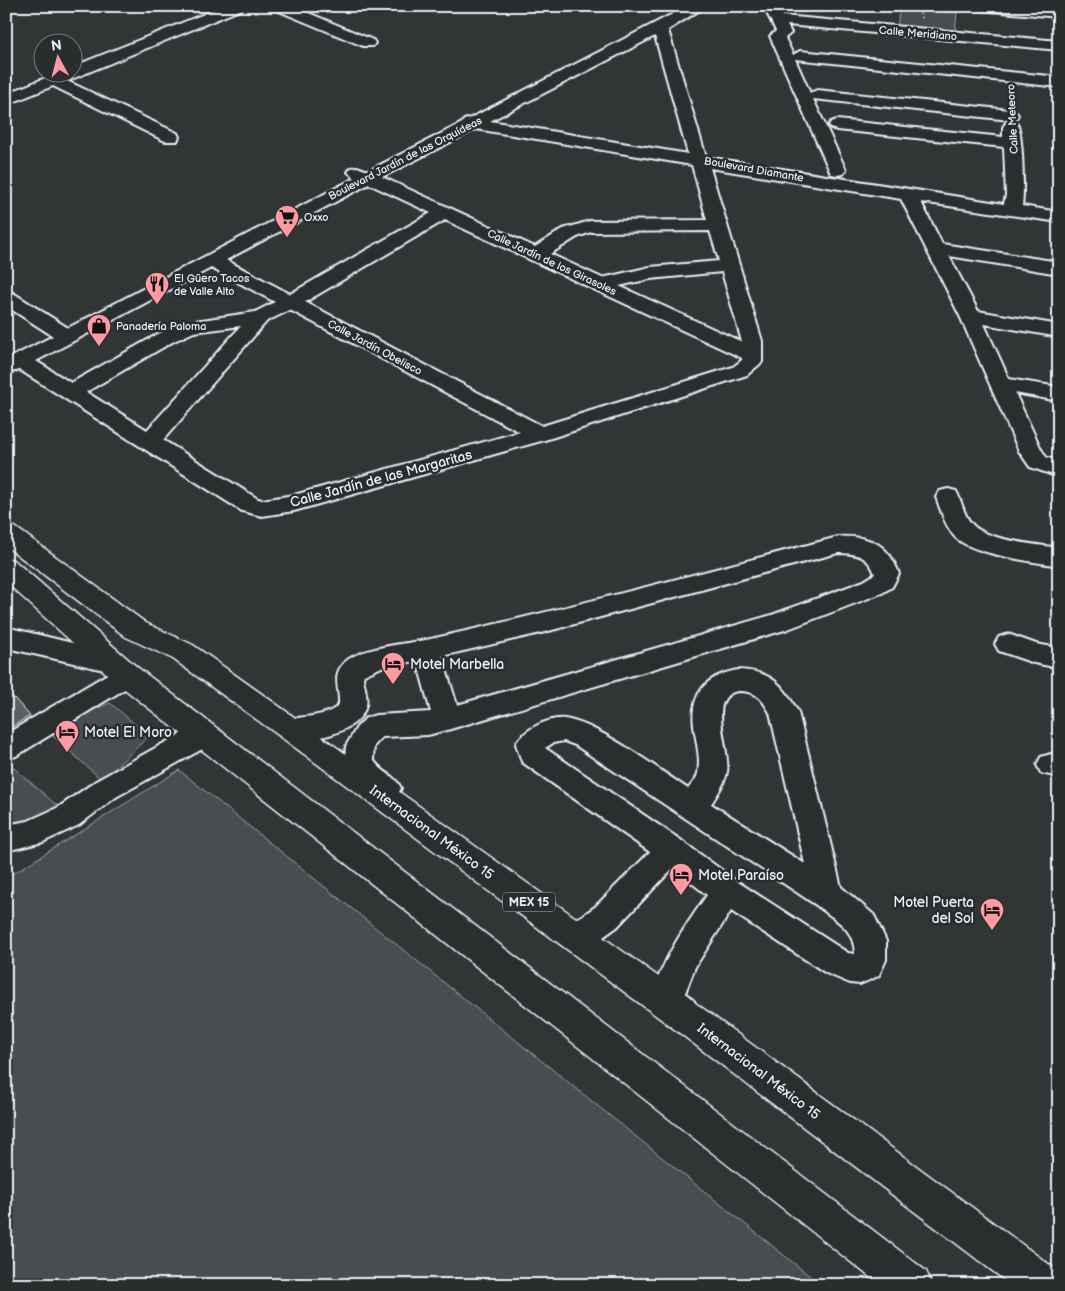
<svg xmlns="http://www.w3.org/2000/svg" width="1065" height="1291" font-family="'Balsamiq Sans',sans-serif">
<rect width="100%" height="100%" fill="#323536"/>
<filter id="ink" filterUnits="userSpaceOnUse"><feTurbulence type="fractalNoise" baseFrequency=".02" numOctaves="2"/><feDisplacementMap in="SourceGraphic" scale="10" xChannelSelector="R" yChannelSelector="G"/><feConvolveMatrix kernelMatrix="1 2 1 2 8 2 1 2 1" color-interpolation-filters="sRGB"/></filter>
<g filter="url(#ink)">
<g fill="#494d4f" stroke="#989fa4">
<path d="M900,6l57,6 -2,21 -58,-6z"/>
<path d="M110,703l39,33 -47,44 -57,-51z"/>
<path d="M6,761l55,48 -47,18 -8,-10z"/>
<path d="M179,770l642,515h-815v-407z"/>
</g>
<path fill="#5c6063" stroke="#e8f1f8" d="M6,689l24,27 -24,14z"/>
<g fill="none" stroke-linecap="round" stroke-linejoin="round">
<defs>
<g id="minor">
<path d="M224,6h20l-2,3 -175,72 110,52 2,4 -2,4h-12l-112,-55 -47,19v-11l54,-22h12v-5z"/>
<path d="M272,6h20l81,34 2,3 -2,3h-10l-89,-37z"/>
<path d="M688,6h18l-38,24 38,127 298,47 2,-9 -2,-48 -167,-17 -6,-2 -2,-3 2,-3 6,-2 166,17v-10l2,-3h12c6,9 7,69 5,82l37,6v10l-138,-20 21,42 117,18v12l-110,-18 29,55 81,14v12l-75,-13 25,55 50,8v14l-44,-8 26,56 5,8 13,5v15l-29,-10 -11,-16 -59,-135 -59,-117 -191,-31 52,173v21l-15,13 -199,64 -254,72 -32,5 -20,-5 -222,-141 -14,3v-13l47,-24 -47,-30v-15l7,2 55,35 287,-150 -7,-6 3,-4 6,-1 11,4 94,-48 2,-3 7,-2zM655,36l33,118 -198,-33zM476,129l216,36 15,55 -117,1 -27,8 -28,18 -153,-70zM369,184l62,29 -141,81 -64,-34zM445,220l297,138v2l-9,7 -191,59 -237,-124zM710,231l9,30 -69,6 -48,11 -52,-24 27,-17 14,-5zM211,268l64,34 -20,10 -73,11 -22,10 -89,50 -35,-22zM722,272l20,70 -123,-56 31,-7zM290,310l230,122 -226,63 -32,5 -4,-1 -95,-59 104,-119zM241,326l-94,104 -61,-38 88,-51 20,-9z"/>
<path d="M972,6h59l28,3v8l-80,-7z"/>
<path d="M773,7l5,1 5,8 276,25v9l-272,-25 4,8 -6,5 8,17 7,-4 259,26v10l-264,-28 15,34 7,-3 193,20 6,2 2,3 -2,3 -6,2 -197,-21 33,71 -3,4 -6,1 -6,-1 -61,-138 6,-5 -10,-20 2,-3z"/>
<path d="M948,489l8,2c6,10 7,23 15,32 14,18 65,21 88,25v18c-26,-5 -88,-11 -105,-30 -9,-11 -13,-25 -18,-39l4,-6z"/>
<path d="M838,537c31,-2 51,7 61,37l-7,13 -10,6 -94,36 -341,101 -19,5 -46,2 -8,9 -1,13c7,13 22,16 28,29l-4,8 -10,4 -10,-4 -20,-14 -10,-17 -2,-6 1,-13 11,-19 9,-9 10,-3 55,-3 -14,-51 -33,5 -20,9 -1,3c1,8 5,18 3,27 -5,29 -61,39 -85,32l-4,-8 4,-8c16,-5 49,-3 58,-17 1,-16 -8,-29 6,-42 17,-16 67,-18 90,-24 135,-30 269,-66 403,-101zM838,553c18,0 31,3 37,21l-11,7 -92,34 -315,90 -15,-49 103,-24z"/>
<path d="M6,627l112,27 4,7 -3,6 8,-2 9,3 4,7 -4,7 -120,74 -10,3v-25l110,-65 -7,2 -102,-23z"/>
<path d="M1008,634l28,10 23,4v20l-25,-5 -35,-12 -4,-7 4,-7z"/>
<path d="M738,670c33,1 45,14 60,42l43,175 33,28 12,26v19l-7,15 -5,3 -14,6 -10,-1 -24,-10 -95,-62 -36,56 -10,26 9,8 5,11 -5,11 -12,5c-15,-6 -25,-14 -31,-29 11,-39 33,-71 56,-104l-34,-27 -56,59 -14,10 -31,11 -11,-4 -5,-10 5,-10 21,-8 13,-9 55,-55 -128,-90 -6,-18c7,-14 33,-27 49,-25 34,5 93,50 123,70 4,-5 9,-10 10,-16 3,-16 -2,-31 -4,-47 -4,-33 13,-51 44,-56zM738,691c18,0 24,7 32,22l35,151 -94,-60c6,-9 14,-21 16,-32 4,-22 -22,-76 11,-81zM564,741l11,4 241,160c19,15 38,22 39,49l-7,-1 -110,-71 -56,-41 -137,-93 8,-5z"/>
<path d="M203,724l10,3 4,8 -4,8 -97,54 -37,28 -36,17 -37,9v-26l22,-4 31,-14 37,-26 97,-54z"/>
<path d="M1051,754h8v23l-18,-4 -4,-8 4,-8z"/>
</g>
<g id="major">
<path d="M6,524l9,3 131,96 47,22 512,365 353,261 1,14h-48l-330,-251 -400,-297 -108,-78 -47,-22 -120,-91z"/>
<path d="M6,558l9,3 122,106 789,604 6,14h-52l-763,-602 -111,-101z"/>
</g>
</defs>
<use href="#minor" stroke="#e8f1f8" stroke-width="4"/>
<use href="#major" stroke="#e8f1f8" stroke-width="3"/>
<path stroke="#e8f1f8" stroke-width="2" stroke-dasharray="3 2.5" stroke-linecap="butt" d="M919,6l2,12"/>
<use href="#minor" fill="#2a2d2e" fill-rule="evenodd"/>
<use href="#major" fill="#2a2d2e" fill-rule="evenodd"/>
</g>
</g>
<defs>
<symbol id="supermarket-pin" viewBox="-11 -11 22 30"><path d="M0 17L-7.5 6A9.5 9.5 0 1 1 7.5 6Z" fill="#ff9aa2" stroke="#2a2d2e"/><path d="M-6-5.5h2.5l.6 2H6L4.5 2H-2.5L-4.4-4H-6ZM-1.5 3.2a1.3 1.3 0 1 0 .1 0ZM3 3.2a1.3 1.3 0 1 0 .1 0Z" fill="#111"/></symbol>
<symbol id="restaurant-pin" viewBox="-11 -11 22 30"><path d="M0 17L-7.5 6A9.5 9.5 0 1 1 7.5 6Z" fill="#ff9aa2" stroke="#2a2d2e"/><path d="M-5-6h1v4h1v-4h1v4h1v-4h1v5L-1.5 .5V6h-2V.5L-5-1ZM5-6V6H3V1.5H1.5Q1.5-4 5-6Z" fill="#111"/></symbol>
<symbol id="shop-pin" viewBox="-11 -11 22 30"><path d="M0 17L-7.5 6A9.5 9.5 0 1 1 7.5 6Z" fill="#ff9aa2" stroke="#2a2d2e"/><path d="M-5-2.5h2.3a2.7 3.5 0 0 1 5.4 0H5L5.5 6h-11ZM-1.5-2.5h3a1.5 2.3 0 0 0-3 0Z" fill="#111"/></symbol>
<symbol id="hotel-pin" viewBox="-11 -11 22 30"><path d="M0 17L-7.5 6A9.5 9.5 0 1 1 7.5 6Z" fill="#ff9aa2" stroke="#2a2d2e"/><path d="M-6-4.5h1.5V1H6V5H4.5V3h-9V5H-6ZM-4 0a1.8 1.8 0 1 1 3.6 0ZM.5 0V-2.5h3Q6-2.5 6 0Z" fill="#111"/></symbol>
</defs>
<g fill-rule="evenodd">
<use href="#supermarket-pin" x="273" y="203" width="28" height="38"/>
<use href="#restaurant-pin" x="143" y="270" width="28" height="38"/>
<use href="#shop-pin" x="85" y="312" width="28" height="38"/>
<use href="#hotel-pin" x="379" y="650" width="28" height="38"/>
<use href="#hotel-pin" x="53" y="718" width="28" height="38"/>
<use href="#hotel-pin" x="667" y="861" width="28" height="38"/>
<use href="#hotel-pin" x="978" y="896" width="28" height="38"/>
</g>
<g text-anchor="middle" stroke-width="5" stroke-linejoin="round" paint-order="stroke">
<g font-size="11" fill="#e8f1f8" stroke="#2a2d2e">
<text transform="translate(918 33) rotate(5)" y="4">Calle Meridiano</text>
<text transform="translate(1012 119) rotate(-93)" y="4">Calle Meteoro</text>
<text transform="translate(405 158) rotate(-27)" y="4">Boulevard Jardín de las Orquídeas</text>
<text transform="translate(754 169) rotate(10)" y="4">Boulevard Diamante</text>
<text transform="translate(552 262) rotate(25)" y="4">Calle Jardín de los Girasoles</text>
<text transform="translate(375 347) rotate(28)" y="4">Calle Jardín Obelisco</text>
</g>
<g font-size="11" fill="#e8f1f8" stroke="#2a2d2e" text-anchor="start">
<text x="304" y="221">Oxxo</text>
<text x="174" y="282">El Güero Tacos<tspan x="174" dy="13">de Valle Alto</tspan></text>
<text x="116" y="330">Panadería Paloma</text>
</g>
<rect fill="#2a2d2e" stroke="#afb6bb" stroke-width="1" x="503" y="892.5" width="52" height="19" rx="4"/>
<g font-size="12" font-weight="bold" fill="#e8f1f8">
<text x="529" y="906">MEX 15</text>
</g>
<g font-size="14" fill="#e8f1f8" stroke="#2a2d2e">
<text transform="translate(381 478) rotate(-15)" y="5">Calle Jardín de las Margaritas</text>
<text transform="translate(432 832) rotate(36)" y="5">Internacional México 15</text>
<text transform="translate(759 1071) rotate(37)" y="5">Internacional México 15</text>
</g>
<g font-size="14" fill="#e8f1f8" stroke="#2a2d2e" text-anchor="start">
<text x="410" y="669">Motel Marbella</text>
<text x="84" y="737">Motel El Moro</text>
<text x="698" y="880">Motel Paraíso</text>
<text x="974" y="907" text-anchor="end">Motel Puerta<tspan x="974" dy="16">del Sol</tspan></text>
</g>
</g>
<rect width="1065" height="1291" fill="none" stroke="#2a2d2e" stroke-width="25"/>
<rect x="12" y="12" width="1040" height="1266" fill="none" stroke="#e8f1f8" stroke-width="2" filter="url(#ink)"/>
<g transform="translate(58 58) rotate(353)"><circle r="24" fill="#2a2d2e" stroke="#767b7f"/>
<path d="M0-4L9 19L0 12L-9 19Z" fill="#ff9aa2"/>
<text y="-8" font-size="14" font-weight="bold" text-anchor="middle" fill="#e8f1f8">N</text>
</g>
</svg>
